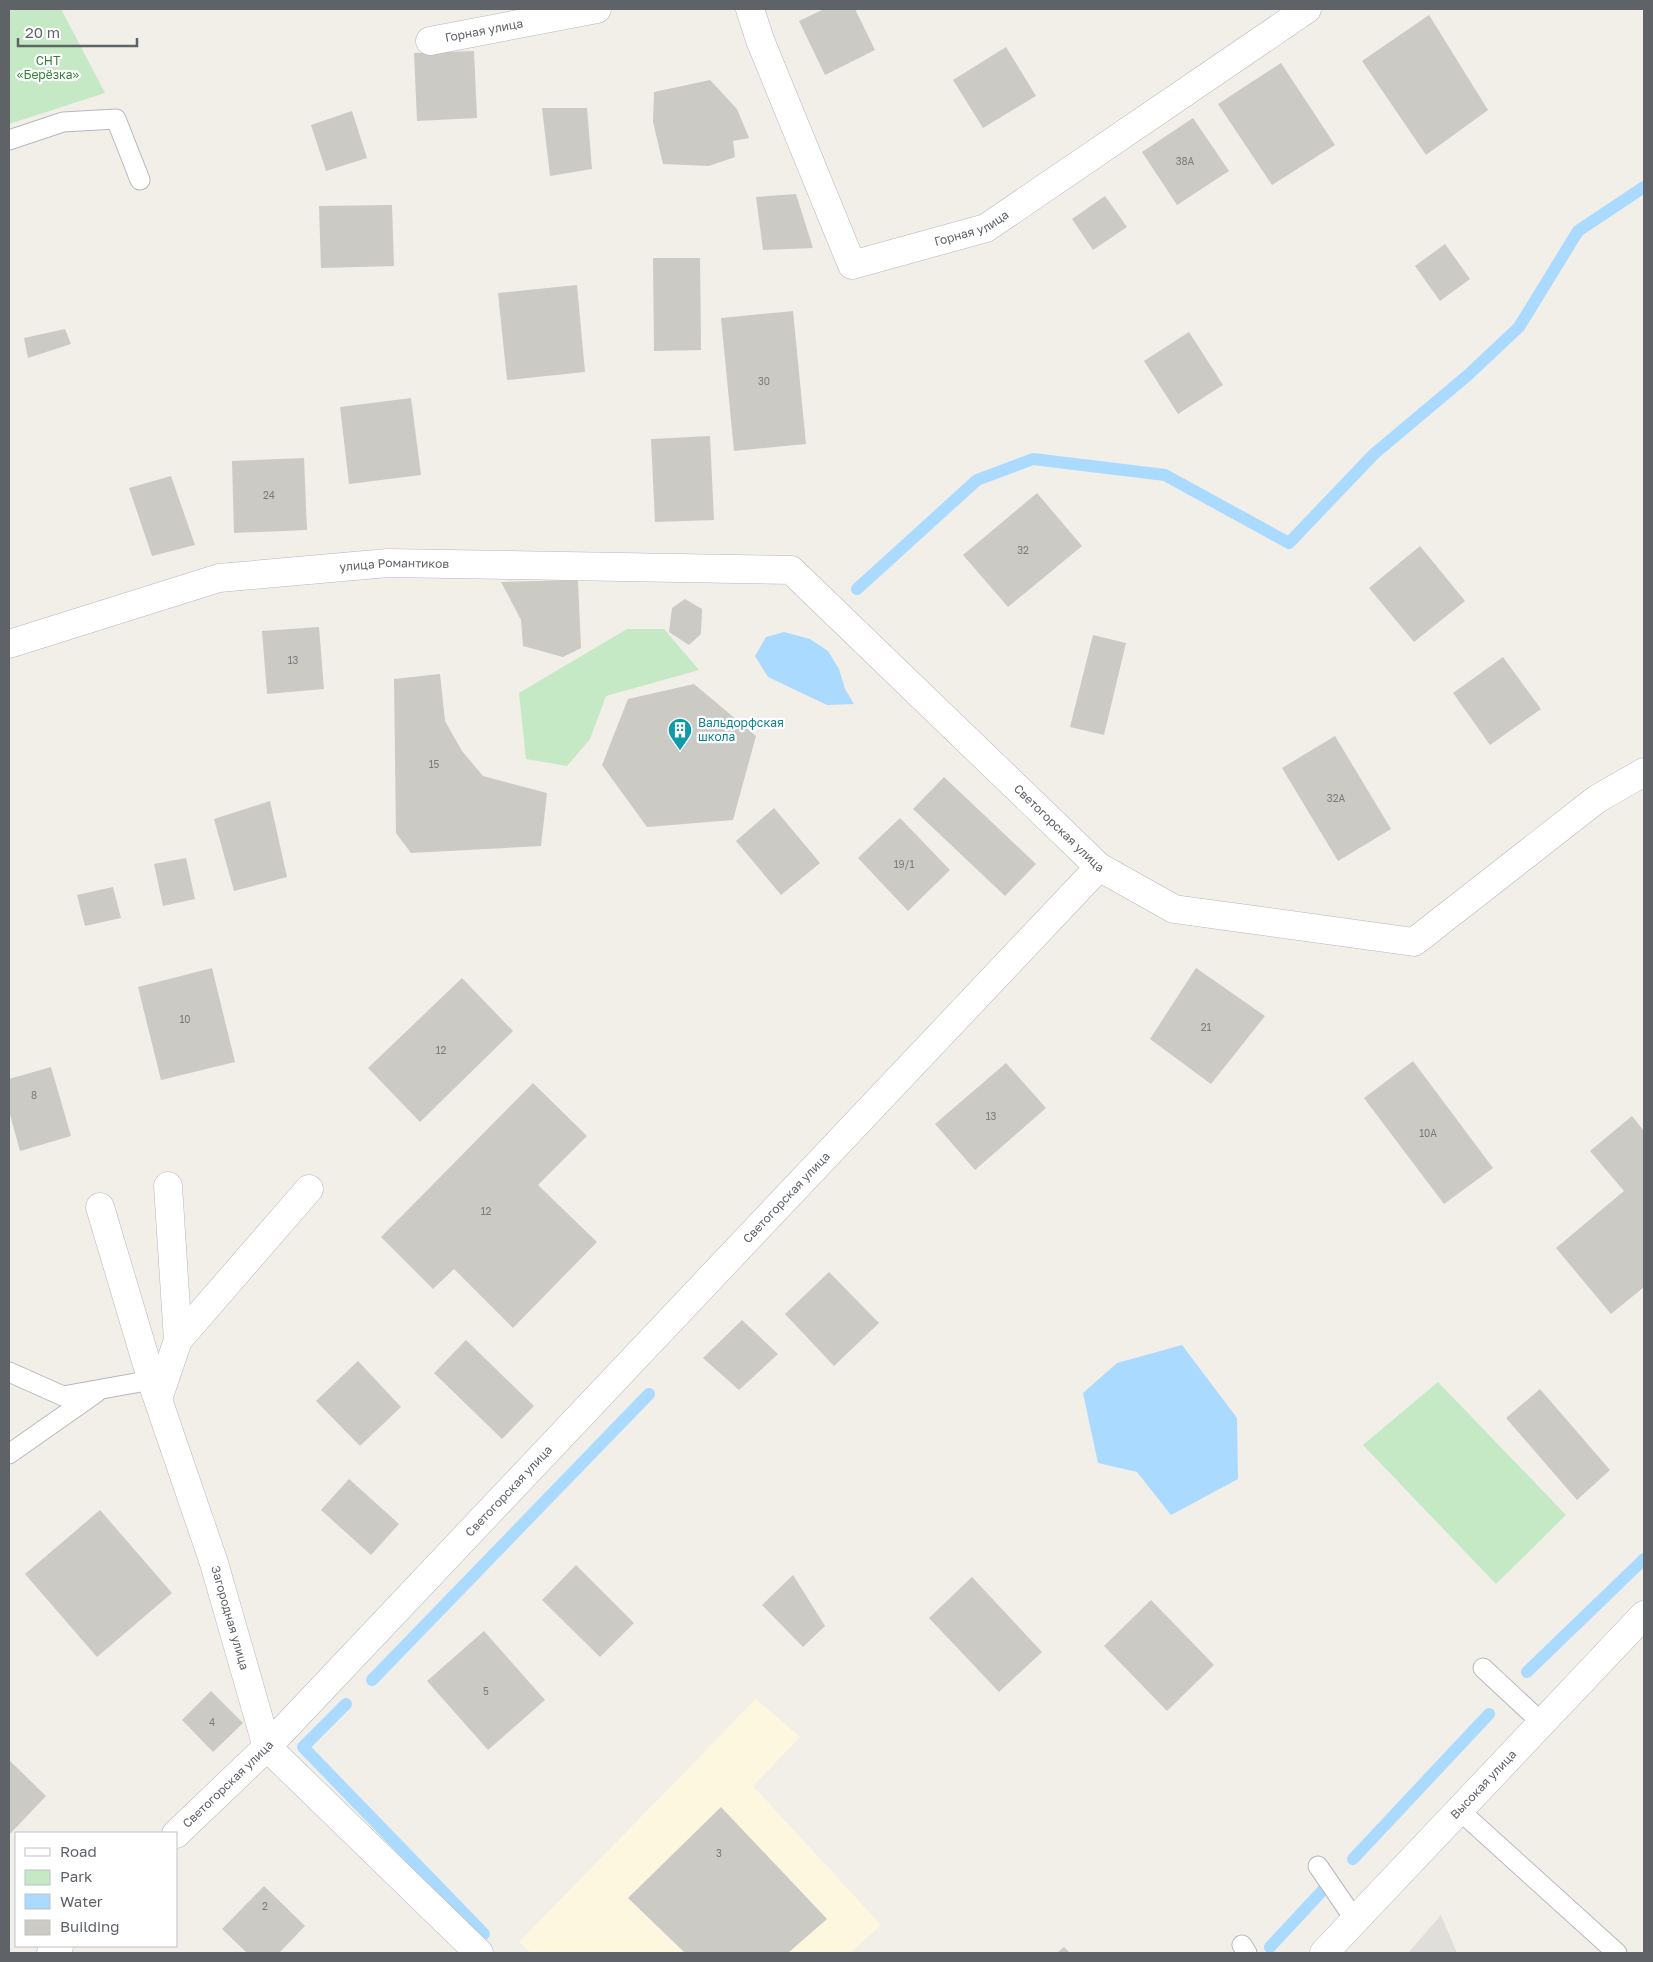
<svg xmlns="http://www.w3.org/2000/svg" width="1653" height="1962" font-family="'Golos Text',sans-serif">
<rect width="100%" height="100%" fill="#f1efe8"/>
<path fill="#fef7e0" d="M756,1699l44,38 -47,49 128,139 -31,28h-319l-12,-11z"/>
<path fill="#e0deda" d="M1441,1915l16,38h-49z"/>
<g fill="#c5e8c5">
<path d="M9,9h52l44,84 -96,31z"/>
<path d="M627,629h37l35,41 -93,26 -16,43 -23,27 -41,-7 -7,-66z"/>
<path d="M1438,1382l128,133 -70,69 -133,-139z"/>
</g>
<g fill="#aadaff">
<path d="M784,632l26,7 18,12 11,18 6,20 9,15 -27,1 -59,-28 -13,-21 11,-19z"/>
<path d="M1182,1345l55,73 1,61 -67,36 -34,-43 -39,-9 -15,-70 34,-30z"/>
</g>
<g fill="none" stroke-linecap="round" stroke-linejoin="round">
<g stroke="#aadaff" stroke-width="12">
<path d="M857,589l120,-109 56,-21 132,16 124,68 85,-89 94,-79 51,-48 59,-96 66,-44"/>
<path d="M1527,1672l117,-113"/>
<path d="M372,1680l277,-286"/>
<path d="M346,1704l-43,43 181,187"/>
<path d="M1353,1859l136,-145"/>
<path d="M1270,1947l54,-58"/>
</g>
</g>
<g fill="#cccac5">
<path d="M824,9h31l20,41 -50,25 -26,-54z"/>
<path d="M1429,15l59,95 -62,45 -64,-94z"/>
<path d="M1006,47l30,49 -53,32 -30,-48z"/>
<path d="M474,51l3,67 -60,3 -3,-68z"/>
<path d="M1281,63l54,82 -63,40 -54,-81z"/>
<path d="M710,80l27,29 12,29 -16,3 2,16 -26,9 -46,-2 -10,-42 1,-30z"/>
<path d="M542,108h45l5,61 -42,7z"/>
<path d="M352,111l15,47 -41,13 -15,-46z"/>
<path d="M1193,118l36,53 -52,34 -35,-53z"/>
<path d="M796,194l17,54 -50,2 -7,-53z"/>
<path d="M1105,196l22,31 -34,23 -21,-31z"/>
<path d="M392,205l2,61 -73,2 -2,-62z"/>
<path d="M1445,244l25,35 -30,22 -25,-35z"/>
<path d="M653,258h47l1,92 -47,1z"/>
<path d="M577,285l8,87 -78,8 -9,-87z"/>
<path d="M793,311l13,133 -72,7 -13,-133z"/>
<path d="M65,329l6,15 -43,14 -4,-20z"/>
<path d="M1189,332l34,53 -45,29 -34,-53z"/>
<path d="M411,398l10,77 -72,9 -9,-77z"/>
<path d="M710,436l4,84 -59,2 -4,-83z"/>
<path d="M304,458l3,72 -73,3 -2,-72z"/>
<path d="M171,476l24,69 -43,11 -23,-68z"/>
<path d="M1037,493l45,53 -74,61 -45,-52z"/>
<path d="M1420,546l45,55 -51,41 -45,-54z"/>
<path d="M578,580l3,68 -18,9 -40,-11 -2,-26 -20,-38z"/>
<path d="M685,599l17,10 -1,25 -12,11 -20,-13 3,-24z"/>
<path d="M319,627l5,62 -57,5 -5,-63z"/>
<path d="M1093,635l33,8 -22,92 -34,-8z"/>
<path d="M1503,657l38,52 -51,36 -37,-52z"/>
<path d="M440,674l5,47 17,30 21,25 64,17 -6,53 -130,7 -15,-20 -2,-154z"/>
<path d="M694,684l62,52 -23,84 -86,7 -45,-62 26,-66z"/>
<path d="M1335,736l56,93 -53,32 -56,-93z"/>
<path d="M944,777l92,87 -31,32 -92,-87z"/>
<path d="M270,801l17,76 -53,14 -20,-72z"/>
<path d="M774,808l46,55 -39,32 -45,-54z"/>
<path d="M900,818l50,52 -42,41 -50,-53z"/>
<path d="M186,858l9,41 -32,7 -9,-42z"/>
<path d="M113,887l8,31 -36,8 -8,-31z"/>
<path d="M212,968l23,94 -74,18 -23,-93z"/>
<path d="M1196,968l69,48 -54,68 -61,-45z"/>
<path d="M462,978l51,53 -93,91 -52,-54z"/>
<path d="M1413,1061l80,107 -49,36 -80,-106z"/>
<path d="M1006,1063l40,45 -71,62 -40,-46z"/>
<path d="M51,1067l20,69 -51,15 -11,-40v-32z"/>
<path d="M533,1083l54,53 -49,49 59,57 -84,86 -59,-59 -21,20 -52,-52z"/>
<path d="M1632,1116l12,15v156l-33,27 -55,-66 68,-57 -34,-40z"/>
<path d="M829,1272l50,51 -45,43 -49,-52z"/>
<path d="M742,1320l36,34 -39,36 -36,-32z"/>
<path d="M466,1340l68,66 -32,33 -68,-66z"/>
<path d="M358,1361l43,46 -41,39 -44,-45z"/>
<path d="M1540,1389l70,81 -33,30 -71,-82z"/>
<path d="M349,1479l50,45 -28,31 -50,-45z"/>
<path d="M100,1510l72,83 -75,64 -72,-83z"/>
<path d="M576,1565l58,58 -34,34 -58,-57z"/>
<path d="M793,1575l32,51 -22,21 -41,-42z"/>
<path d="M972,1577l70,75 -43,40 -70,-74z"/>
<path d="M1151,1600l63,65 -47,46 -63,-65z"/>
<path d="M484,1631l61,69 -57,50 -61,-69z"/>
<path d="M211,1691l32,32 -30,29 -31,-32z"/>
<path d="M9,1760l37,36 -37,39z"/>
<path d="M721,1807l106,112 -39,34h-103l-57,-55z"/>
<path d="M264,1886l41,40 -26,27h-32l-25,-24z"/>
<path d="M1064,1947l6,6h-13z"/>
</g>
<g fill="none" stroke-linecap="round" stroke-linejoin="round">
<defs>
<g id="lane">
<path d="M9,140l54,-18 53,-3 24,61"/>
<path d="M9,1372l54,24 89,-16"/>
<path d="M9,1454l87,-61"/>
<path d="M1483,1668l59,55"/>
<path d="M1459,1810l158,143"/>
<path d="M1318,1866l37,54"/>
<path d="M1242,1945l5,8"/>
</g>
<g id="street">
<path id="s1" d="M750,9l10,31 92,225 134,-37 321,-219"/>
<path id="s2" d="M430,41l167,-32"/>
<path id="s3" d="M9,644l210,-66 169,-15 403,7 308,297 75,42 240,33 183,-143 47,-27"/>
<path id="s4" d="M100,1207l54,181 60,175 53,184 212,206"/>
<path d="M178,1340l131,-151"/>
<path d="M158,1399l20,-59 -10,-154"/>
<path id="s5" d="M176,1834l91,-87 832,-880"/>
<path d="M51,1953l8,-7"/>
</g>
<g id="secondary">
<path id="s6" d="M1324,1953l320,-338"/>
</g>
</defs>
<use href="#lane" stroke="#b5b8bc" stroke-width="21"/>
<use href="#street" stroke="#b5b8bc" stroke-width="29"/>
<use href="#secondary" stroke="#b6babf" stroke-width="29"/>
<use href="#lane" stroke="#fff" stroke-width="19"/>
<use href="#street" stroke="#fff" stroke-width="28"/>
<use href="#secondary" stroke="#fff" stroke-width="28"/>
</g>
<defs>
<symbol id="building-pin" viewBox="-11 -11 22 30"><path d="M0 17L-7.5 6A9.5 9.5 0 1 1 7.5 6Z" fill="#0f9aa8" stroke="#fff"/><path d="M-4-6H4V6H1V3H-1V6H-4ZM-2.5-4.3h1.7v1.8h-1.7ZM.8-4.3h1.7v1.8H.8ZM-2.5-1h1.7V.8h-1.7ZM.8-1h1.7V.8H.8Z" fill="#fff"/></symbol>
</defs>
<g fill-rule="evenodd">
<use href="#building-pin" x="666" y="716" width="28" height="38"/>
</g>
<g text-anchor="middle" stroke-width="4.5" stroke-linejoin="round" paint-order="stroke">
<g font-size="10" fill="#7a7d7f">
<text x="1185" y="165">38А</text>
<text x="764" y="385">30</text>
<text x="269" y="499">24</text>
<text x="1023" y="554">32</text>
<text x="293" y="664">13</text>
<text x="434" y="768">15</text>
<text x="1336" y="802">32А</text>
<text x="904" y="868">19/1</text>
<text x="185" y="1023">10</text>
<text x="1206" y="1031">21</text>
<text x="441" y="1054">12</text>
<text x="34" y="1099">8</text>
<text x="991" y="1120">13</text>
<text x="1428" y="1137">10А</text>
<text x="486" y="1215">12</text>
<text x="486" y="1695">5</text>
<text x="212" y="1726">4</text>
<text x="719" y="1857">3</text>
<text x="265" y="1910">2</text>
</g>
<g font-size="12" fill="#5f6368" stroke="#fff">
<text dy="4" stroke="none"><textPath href="#s2" startOffset="55">Горная улица</textPath></text>
<text dy="4" stroke="none"><textPath href="#s1" startOffset="401">Горная улица</textPath></text>
<text dy="4" stroke="none"><textPath href="#s3" startOffset="396">улица Романтиков</textPath></text>
<text dy="4" stroke="none"><textPath href="#s3" startOffset="1165">Светогорская улица</textPath></text>
<text dy="4" stroke="none"><textPath href="#s5" startOffset="882">Светогорская улица</textPath></text>
<text dy="4" stroke="none"><textPath href="#s5" startOffset="478">Светогорская улица</textPath></text>
<text dy="4" stroke="none"><textPath href="#s4" startOffset="431">Загородная улица</textPath></text>
<text dy="4" stroke="none"><textPath href="#s5" startOffset="72">Светогорская улица</textPath></text>
<text dy="4" stroke="none"><textPath href="#s6" startOffset="232">Высокая улица</textPath></text>
</g>
<g font-size="12" fill="#348238" stroke="#fff">
<text x="48" y="65">СНТ<tspan x="48" dy="14">«Берёзка»</tspan></text>
</g>
<g font-size="12" fill="#0d838f" stroke="#fff" text-anchor="start">
<text x="698" y="727">Вальдорфская<tspan x="698" dy="14">школа</tspan></text>
</g>
</g>
<rect width="1653" height="1962" fill="none" stroke="#5f6368" stroke-width="20"/>
<rect x="15" y="1832" width="162" height="115" fill="#ffffff" stroke="#bfc1c3"/>
<rect x="25" y="1848" width="25" height="8" fill="#ffffff" stroke="#bfc1c3"/>
<text x="60" y="1857" font-size="15" fill="#5f6368">Road</text>
<rect x="25" y="1870" width="25" height="15" fill="#c5e8c5" stroke="#bfc1c3"/>
<text x="60" y="1882" font-size="15" fill="#5f6368">Park</text>
<rect x="25" y="1894" width="25" height="15" fill="#aadaff" stroke="#bfc1c3"/>
<text x="60" y="1907" font-size="15" fill="#5f6368">Water</text>
<rect x="25" y="1920" width="25" height="15" fill="#cccac5" stroke="#bfc1c3"/>
<text x="60" y="1932" font-size="15" fill="#5f6368">Building</text>
<path d="M18 38v8h119v-8" fill="none" stroke="#5f6368" stroke-width="2.5"/>
<text x="25" y="38" font-size="15" fill="#5f6368" stroke="#ffffff" stroke-width="4" paint-order="stroke">20 m</text>
</svg>
